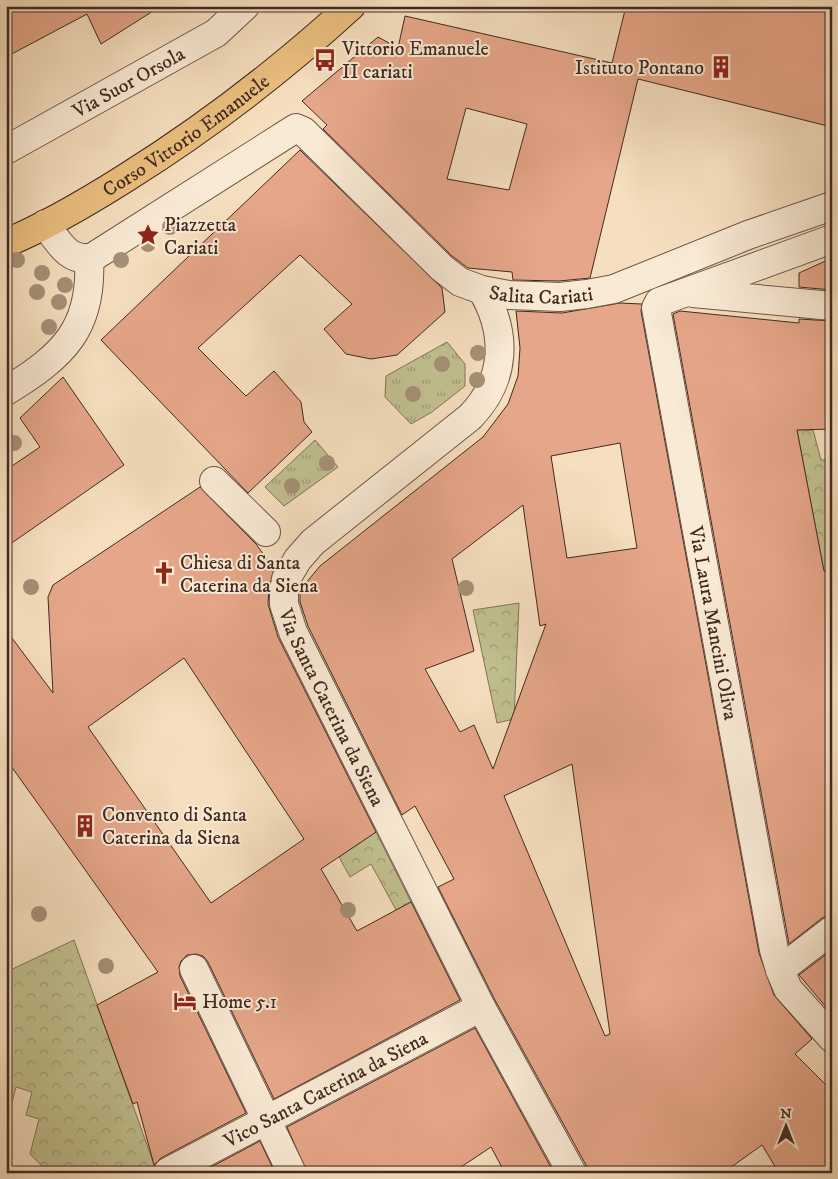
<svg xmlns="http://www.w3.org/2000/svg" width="838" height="1179" font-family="'IM FELL DW Pica',serif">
<defs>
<pattern id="grass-tufts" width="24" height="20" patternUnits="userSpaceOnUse" patternTransform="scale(1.25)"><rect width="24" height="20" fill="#c1c08f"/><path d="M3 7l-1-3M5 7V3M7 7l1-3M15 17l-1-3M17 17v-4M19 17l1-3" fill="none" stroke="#9e9c74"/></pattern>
<pattern id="park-crowns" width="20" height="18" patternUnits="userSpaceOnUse" patternTransform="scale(1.25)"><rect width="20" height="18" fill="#c1c08f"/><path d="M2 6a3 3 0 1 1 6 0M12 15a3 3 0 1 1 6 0" fill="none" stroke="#9e9c74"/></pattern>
</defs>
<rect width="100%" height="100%" fill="#f6dfbf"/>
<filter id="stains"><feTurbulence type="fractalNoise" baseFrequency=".004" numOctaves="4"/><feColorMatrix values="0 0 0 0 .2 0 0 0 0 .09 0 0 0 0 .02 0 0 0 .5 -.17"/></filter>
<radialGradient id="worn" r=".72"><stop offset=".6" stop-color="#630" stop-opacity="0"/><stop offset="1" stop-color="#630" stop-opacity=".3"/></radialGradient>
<g fill="url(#grass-tufts)" stroke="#827458">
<path d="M447,342l18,22v22l-33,26 -21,12 -26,-27 1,-21z"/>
<path d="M315,440l23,27 -54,39 -19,-19z"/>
</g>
<g fill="url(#park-crowns)" stroke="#827458">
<path d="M797,430h16l8,30h11v111h-8z"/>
<path d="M519,603l-5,116 -17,4 -24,-113z"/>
<path d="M376,832l35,70 -15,8 -25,-46 -21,13 -11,-20z"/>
<path d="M74,940l83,233h-108l-19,-19 9,-35 -13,-4 6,-23 -16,-5 -10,38v-153z"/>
</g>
<g fill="#e6a689" stroke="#422920" fill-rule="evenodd">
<path d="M6,6h155l-60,38 -14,-30 -81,43z"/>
<path d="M626,6h206v121l-194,-48 -48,199 -31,3 -46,-1 -1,-8 -44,-4 -16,-12 -129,-127 4,-4 -25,-24 76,-64 20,11 7,-32 207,47zM466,108l61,16 -18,66 -62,-11z"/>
<path d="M300,150l142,138 3,24 -48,43 -26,4 -25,-5 -22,-25 28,-25 -52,-49 -102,93 48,48 28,-25 27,31 3,20 8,10 -64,61 -147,-153z"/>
<path d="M832,258v32l-33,-3v-14z"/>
<path d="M620,303l22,1 -1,7 118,642 15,42 38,44 -17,15 37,37v82h-53l-17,-28 -39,28h-135l-2,-8 -91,-165 -57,-113 16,-8 -39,-73 -13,9 -94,-189 -8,-24v-12l20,-24 163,-129 25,-33 10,-28 2,-28 -4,-37 46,2zM620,443l17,105 -70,10 -16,-102zM523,505l17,121 6,-2 -53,145 -19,-44 -14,7 -35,-63 49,-18 -22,-92zM572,764l38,270 -5,2 -101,-240z"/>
<path d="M680,311l119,12v-4l33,2v108l-35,1 27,141h8v344l-10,3 -33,26 -116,-630z"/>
<path d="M63,377l61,88 -118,82v-77l34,-23 -20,-29z"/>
<path d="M200,487l56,57 18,25 -5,20 -1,15 10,33 98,195 -55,37 36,62 54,-29 49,98 -186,99 -66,-137 -5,-6 -7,-2 -9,1 -6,6 -2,6 1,9 66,137 -85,45 -7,7 -17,-63 -4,2 -36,-99 61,-33 -152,-213v-129l47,63 -5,-96 5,-12zM184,658l120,181 -93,64 -123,-176z"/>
<path d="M832,950v64l-33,-39z"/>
<path d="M475,1028l79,145h-49l-14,-26 -39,26h-145l-20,-46z"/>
<path d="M260,1141l15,32h-75z"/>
</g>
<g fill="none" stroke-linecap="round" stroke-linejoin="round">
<defs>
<g id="minor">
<path id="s1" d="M6,150l210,-117 29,-27"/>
<path id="s2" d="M45,224c13,17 24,40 48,33l203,-129 7,3 139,137 18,14 22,8 27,5 51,2 27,-3 27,-5 134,-54 84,-29"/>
<path id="s3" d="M832,239l-173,63 -3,6 118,642 6,20 8,19 44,49"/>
<path id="s4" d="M482,290c26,44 24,90 -12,127l-157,125 -15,17 -12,20 -2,12v13l9,28 188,375 91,166"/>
<path d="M693,293l139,13"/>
<path d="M6,391c57,-35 87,-62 83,-133"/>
<path d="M214,481l52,51"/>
<path d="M194,969l98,204"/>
<path d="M780,970l52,-40"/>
<path id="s5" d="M168,1172l313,-165"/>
</g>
<g id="major">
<path id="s6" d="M6,243c41,-17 80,-40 118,-64 80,-50 156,-108 227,-173"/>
</g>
</defs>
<use href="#minor" stroke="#6f5648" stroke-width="30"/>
<use href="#major" stroke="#422920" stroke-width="30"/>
<use href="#minor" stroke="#f9ead5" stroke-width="28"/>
<use href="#major" stroke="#ebc080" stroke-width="28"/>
</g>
<g fill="#a59077">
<circle cx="170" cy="227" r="8"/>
<circle cx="148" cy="244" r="8"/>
<circle cx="17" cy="260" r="8"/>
<circle cx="121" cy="260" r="8"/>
<circle cx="42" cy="273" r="8"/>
<circle cx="65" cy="285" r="8"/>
<circle cx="37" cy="292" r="8"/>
<circle cx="59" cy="302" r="8"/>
<circle cx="49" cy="327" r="8"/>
<circle cx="478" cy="353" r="8"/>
<circle cx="442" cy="364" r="8"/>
<circle cx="477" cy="380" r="8"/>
<circle cx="413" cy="394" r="8"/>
<circle cx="14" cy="443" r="8"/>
<circle cx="327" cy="463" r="8"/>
<circle cx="292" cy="486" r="8"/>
<circle cx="31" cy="587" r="8"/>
<circle cx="466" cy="588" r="8"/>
<circle cx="348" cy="910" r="8"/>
<circle cx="39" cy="914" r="8"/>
<circle cx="106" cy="966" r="8"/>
</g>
<defs>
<symbol id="bus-bare" viewBox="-9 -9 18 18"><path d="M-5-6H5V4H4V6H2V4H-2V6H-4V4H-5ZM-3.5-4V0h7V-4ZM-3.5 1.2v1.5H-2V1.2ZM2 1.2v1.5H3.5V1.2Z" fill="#8f2418" stroke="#f9ead5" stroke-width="2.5" paint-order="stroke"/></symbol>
<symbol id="building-bare" viewBox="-9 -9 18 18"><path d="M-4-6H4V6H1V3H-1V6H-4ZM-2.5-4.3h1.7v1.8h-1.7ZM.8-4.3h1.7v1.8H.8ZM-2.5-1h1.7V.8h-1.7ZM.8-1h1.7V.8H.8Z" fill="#8f2418" stroke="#f9ead5" stroke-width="2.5" paint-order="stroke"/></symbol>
<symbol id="sight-bare" viewBox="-9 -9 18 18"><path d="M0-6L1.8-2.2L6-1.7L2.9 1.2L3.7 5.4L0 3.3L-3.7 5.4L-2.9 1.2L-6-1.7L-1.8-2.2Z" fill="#8f2418" stroke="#f9ead5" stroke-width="2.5" paint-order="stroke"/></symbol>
<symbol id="church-bare" viewBox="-9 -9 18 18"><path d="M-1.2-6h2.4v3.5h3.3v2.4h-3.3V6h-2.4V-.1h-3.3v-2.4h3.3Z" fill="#8f2418" stroke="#f9ead5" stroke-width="2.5" paint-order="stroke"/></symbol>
<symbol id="hotel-bare" viewBox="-9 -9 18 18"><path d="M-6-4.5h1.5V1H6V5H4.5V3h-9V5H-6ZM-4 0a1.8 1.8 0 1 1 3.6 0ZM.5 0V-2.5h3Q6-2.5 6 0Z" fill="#8f2418" stroke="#f9ead5" stroke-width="2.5" paint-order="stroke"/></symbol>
</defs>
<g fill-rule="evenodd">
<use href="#bus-bare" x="309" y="44" width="32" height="32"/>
<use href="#building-bare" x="705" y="51" width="32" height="32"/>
<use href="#sight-bare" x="132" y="219" width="32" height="32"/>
<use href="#church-bare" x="148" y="557" width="32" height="32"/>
<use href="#building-bare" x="69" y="810" width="32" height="32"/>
<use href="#hotel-bare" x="169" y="985" width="32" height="32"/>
</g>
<g text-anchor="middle" stroke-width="4" stroke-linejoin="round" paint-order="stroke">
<g font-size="20" fill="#422920" stroke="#f9ead5" text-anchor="start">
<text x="342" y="55">Vittorio Emanuele<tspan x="342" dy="23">II cariati</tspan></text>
<text x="704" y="74" text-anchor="end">Istituto Pontano</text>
<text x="164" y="231">Piazzetta<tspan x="164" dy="23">Cariati</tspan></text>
<text x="180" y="569">Chiesa di Santa<tspan x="180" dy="23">Caterina da Siena</tspan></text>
<text x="102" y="821">Convento di Santa<tspan x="102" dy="23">Caterina da Siena</tspan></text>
<text x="202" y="1008">Home 5.1</text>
</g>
<g font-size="20" fill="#422920" stroke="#f9ead5">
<text dy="7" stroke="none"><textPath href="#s1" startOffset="140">Via Suor Orsola</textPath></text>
<text dy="7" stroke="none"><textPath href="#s6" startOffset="210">Corso Vittorio Emanuele</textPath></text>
<text dy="7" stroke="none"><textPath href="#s2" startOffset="612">Salita Cariati</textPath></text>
<text dy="7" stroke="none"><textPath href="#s3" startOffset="511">Via Laura Mancini Oliva</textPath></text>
<text dy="7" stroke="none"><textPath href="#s4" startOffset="524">Via Santa Caterina da Siena</textPath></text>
<text dy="7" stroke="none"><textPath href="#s5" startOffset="178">Vico Santa Caterina da Siena</textPath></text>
</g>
</g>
<rect width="838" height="1179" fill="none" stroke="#f6dfbf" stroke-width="25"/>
<rect x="8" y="8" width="823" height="1164" fill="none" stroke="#422920" stroke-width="2.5"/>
<rect x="12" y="12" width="813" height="1154" fill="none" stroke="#422920"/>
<g transform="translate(786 1126)" stroke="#f9ead5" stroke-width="4" paint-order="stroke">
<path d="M0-4L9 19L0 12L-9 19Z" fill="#422920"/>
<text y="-8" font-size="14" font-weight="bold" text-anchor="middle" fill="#422920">N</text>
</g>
<rect width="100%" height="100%" filter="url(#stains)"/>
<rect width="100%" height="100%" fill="url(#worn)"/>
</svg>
